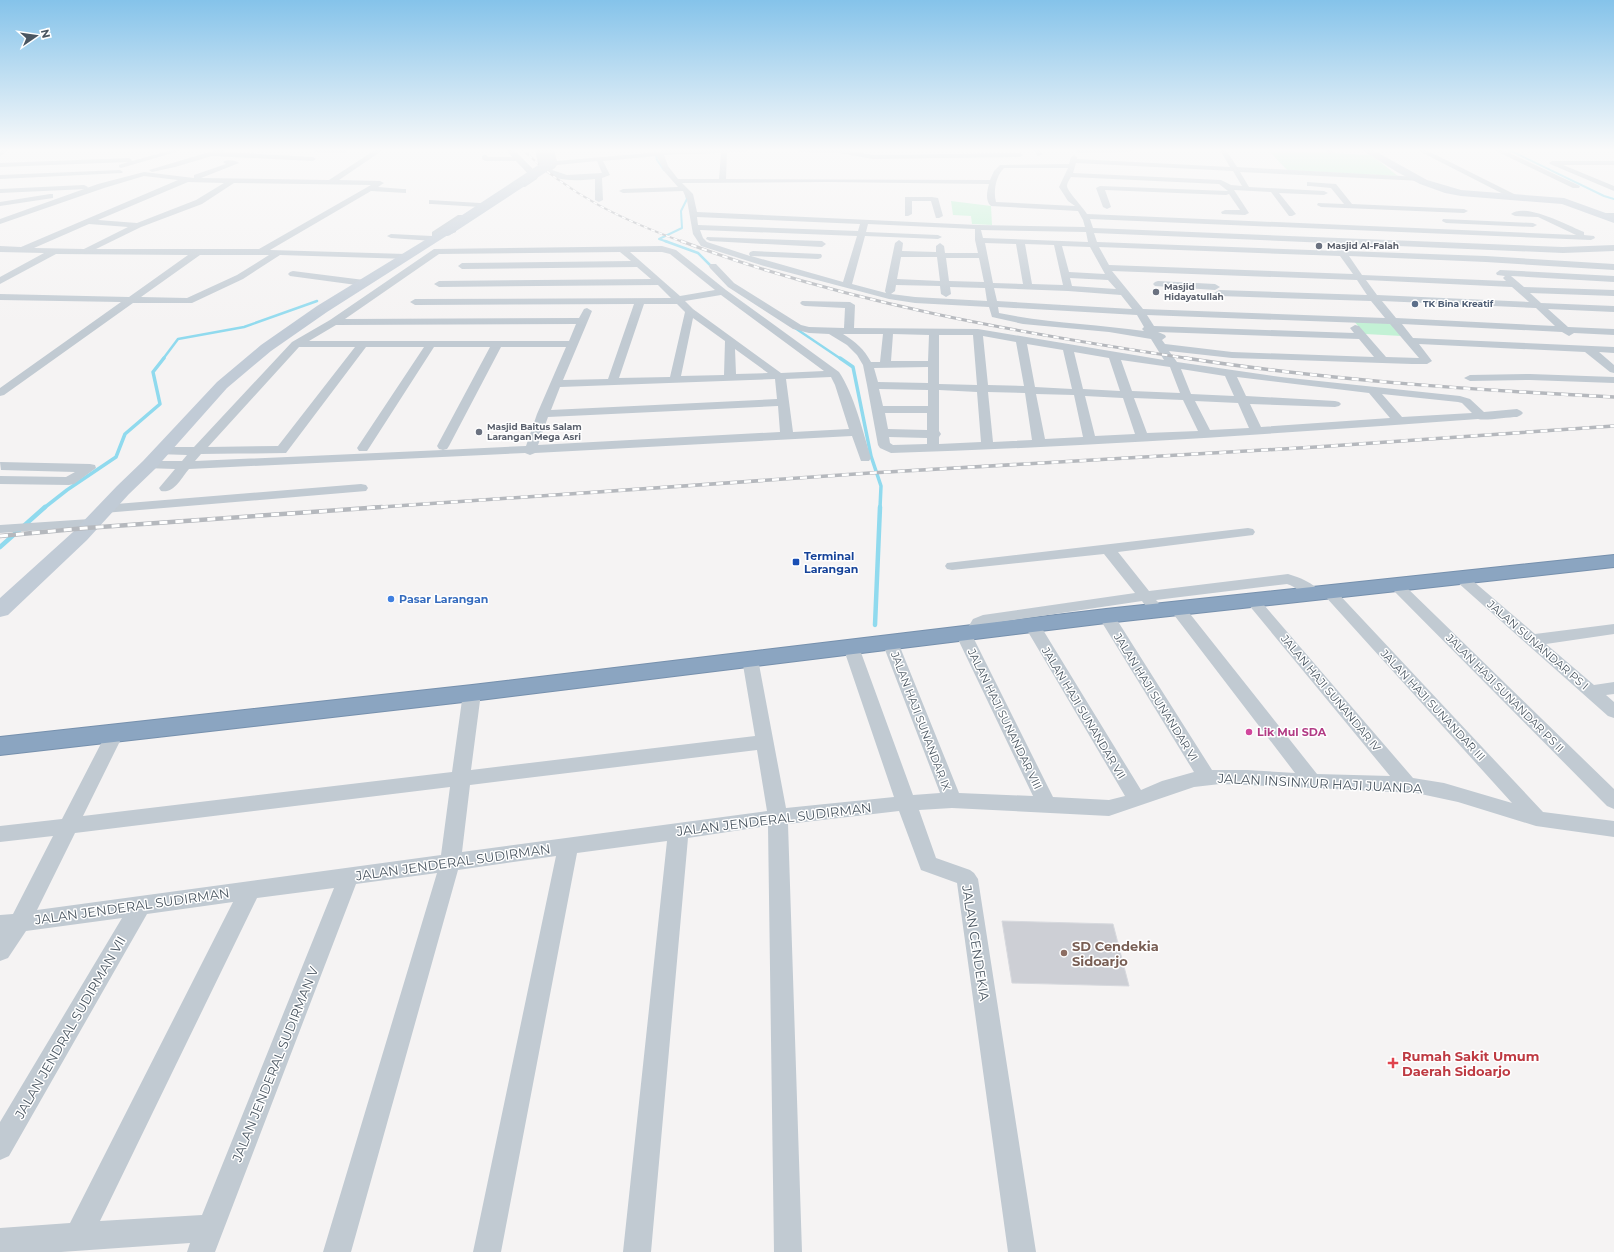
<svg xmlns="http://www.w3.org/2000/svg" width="1614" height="1252" font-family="Montserrat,sans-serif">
<rect width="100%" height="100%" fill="#f5f3f3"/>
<g fill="#c3f1d5">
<path d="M1268,150l103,5 27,21 -111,-6z"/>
<path d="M951,201l40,5 1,19 -20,-1 -1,-8 -18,-1z"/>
<path d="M1353,320l37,1 12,15 -37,-2z"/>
</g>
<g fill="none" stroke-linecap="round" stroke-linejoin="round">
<g stroke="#90daee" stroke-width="2">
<path d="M655,150l2,10 7,10"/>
<path d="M1509,150l95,46 10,3"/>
<path d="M668,242l-9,-3 23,-11 -1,-17 6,-12 -1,-5"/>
</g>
<g stroke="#90daee" stroke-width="2.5">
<path d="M665,241l33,12 16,16"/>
<path d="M795,328l46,31"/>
<path d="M163,359l15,-20 66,-12 73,-26"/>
</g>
<g stroke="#90daee" stroke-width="3.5">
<path d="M840,358l13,9 18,89 10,30 -1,22"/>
<path d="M44,508l23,-18 49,-33 9,-23 35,-30 -7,-32 11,-14"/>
</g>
<g stroke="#90daee" stroke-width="4.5">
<path d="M0,547l45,-40"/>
<path d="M875,625l5,-118"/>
</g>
</g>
<path fill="#cdcfd5" stroke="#d7d9de" d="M1002,921l111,3 16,62 -117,-3z"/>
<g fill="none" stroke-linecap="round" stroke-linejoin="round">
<defs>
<path id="highway" d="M1614,555v12l-508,56 -634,78 -472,54v-18l472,-52 634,-76z"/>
</defs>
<use href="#highway" stroke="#7690ad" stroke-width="2"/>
<g fill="#c1cad2" fill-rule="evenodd">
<path d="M1,150h8l-9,6z"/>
<path d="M172,150h11l-62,18 -2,-1v-2l9,-3 -128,5v-4l129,-5 2,1 1,2z"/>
<path d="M216,150h11l-4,2 90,5 3,2 -3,2 -101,-5 -37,11 -23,5 -3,-2z"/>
<path d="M312,150h36v1l-3,2 -30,-1z"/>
<path d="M375,150h8l-44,30 41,1 4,2 -6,4 25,2h3v4l-35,-2 -101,59 136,4 3,1 1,2 -1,2 -129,-4 -37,24 -51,24h-59l-129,92 -4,1v-8l121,-86 -121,-2v-6l129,3 59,-42 -132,-1 -56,30v-7l44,-24 -44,-1v-6l21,1 157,-67 -34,-4 -40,12 -104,36v-5l98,-35 46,-12 50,6v-3l32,-11 -3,-2c3,-3 13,-2 16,1l-38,15 128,2zM188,182l36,1 -28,17 -59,23 -39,-3zM234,183l137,2 -112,64h-163l45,-22 61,-23zM89,224l39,3 -44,22 -50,-1zM200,255h69l-32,20 -50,23 -46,-1z"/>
<path d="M507,150h7l18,18 6,9 -1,2 -12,8h-6v-4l11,-7 -14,-15h-31l-3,-2v-3l3,-2 3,3h24z"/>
<path d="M535,150h6l4,13 3,3 3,-3 -3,-13h6l3,11 102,-9 3,-2h87l-3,2h-19l-1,27 264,1 4,-9 6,-6 69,-1 2,-7 3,-2 3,2v2l153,8 -10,-17h6l11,17 182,10 4,2 -1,2 -182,-9 9,15 75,4 4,2 -4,2 -45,-2 17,21 -4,2h-3l-18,-24 -37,-2 15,23 -4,2 -23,-1 -1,-2 4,-2h15l-11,-16 -3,1 -121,-5 6,17 -4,2 -4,-2 -7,-19 4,-2 128,5 -9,-7 -148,-7c-2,3 -4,6 -4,9 0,5 16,21 20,28l489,21 -38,-18 -23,-1 -4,-2c14,-12 58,12 73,18v3l10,1 1,2 -4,2 -501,-21 3,9 470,19 51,-2v6l-51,2 -469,-20 3,9 240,9 -2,-3 4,-3 3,1 4,5 140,5 128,8v6l-128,-8 -137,-6 13,19 144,6 -3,-3 2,-2 -8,-1 -1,-2 4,-3 114,6v6l-103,-6 13,11 90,3v6l-84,-3 11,10 73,3v6l-66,-3 20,18 46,2v6l-40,-2 -5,3 -7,-4 -160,-8 11,14 201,9v6l-15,-1 15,13v8l-4,-1 -25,-20 -166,-8 13,17 -5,3h-15l-180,-6 -63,-7 8,11 104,15 179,19 10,3 14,13 33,-3 4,2 2,2 -2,2 -4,2c-9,0 -32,4 -39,2 -195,14 -391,28 -587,34l-11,-5 -2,-3 -11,-60 -4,-20 -6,-10 -10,-10 -18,-11 -20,-1 -16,-4 -65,-42 -18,-19 -1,-2 1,-2h6l18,19 67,42 8,2 35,1 1,-20 -40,-2 -3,-1 -2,-2 2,-2 48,1 5,3 -1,23 124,1 186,31 -13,-21 -42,-7 -86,-8 -31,-7 -3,-10 -74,-4 -26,-4 -125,-33 -63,-20 -8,-12 -6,-34 -4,-9 -60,2 -4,-2 4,-2 55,-2 -15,-17 -6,-14 -54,5 7,14 -8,3 1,22 -4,2 -4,-2v-21c-19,2 -44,4 -56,-14 -2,-4 -3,-10 -4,-15zM721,153l-2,26h-41l-10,-13 -4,-11zM597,161l5,12 -35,2 -15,-5 3,-2 2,-3zM1076,163l157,8 9,15 -11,-1 -10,-5 -148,-7zM1004,168h64l-9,19 9,14 7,5 -79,-4c-3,-11 0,-26 8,-34zM828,182l161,2c-2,7 -4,17 2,22l87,5 5,9 2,7 -107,-2 -281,-13 -4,-18 -11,-11zM697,217l163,7 -2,7 -160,-6zM868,224l107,5v11l3,13h-33l-1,-7 -4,-3 -4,3v6l-34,-1 1,-8 -4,-3 -4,3 -10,48 1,2 -34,-9 13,-48 73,3 4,-2 -4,-2 -72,-3zM700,230l157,6 -14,46 -92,-26 67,3 3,-1 1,-2 -1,-2 -68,-3 -3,1 -1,2 1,2 -43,-14 -4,-4zM981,230l105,2 2,10 -105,-4zM985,243l31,1 7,40 -30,-1zM1025,244l29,1 9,40 -31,-1zM1062,246l28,1 15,27 -36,-2zM1099,247l241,9 13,18 -244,-9zM901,257h36l3,24 -43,-2zM946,258h33l5,24 -35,-1zM1112,271l245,9 10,15 -148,-5 -5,3 5,3 152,5 14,17 -242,-9zM1070,278l38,2 8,9 -44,-3zM1366,280l146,7 17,15 -152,-7zM896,285l44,1 1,8 5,3 5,-3 -1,-7 35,1 2,13 -72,-4 -24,-3 4,-3zM994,288l74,3 53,4 11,14 -135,-8zM1382,301l154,7 19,18 -159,-8zM998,307l139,8 7,12 -2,2 2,2c-48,-7 -97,-8 -145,-18zM1147,315l243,9 29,34 -33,-1 -27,-31 -4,-1 -5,3 4,5 -200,-7zM1158,332l201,7 15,18 -142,-5 -67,-8 -3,-4 4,-3 -1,-2zM843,334h40l-3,28h-9c-7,-13 -15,-20 -28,-28zM893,334l36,1 -1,26h-37zM939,335h34l4,50 -38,-1zM983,336l33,6 8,44 -36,-1zM1027,344l36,6 9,39 -37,-2zM1074,352l35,6 11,33 -37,-2zM1121,360l49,7 10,26 -48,-2zM928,367v16l-50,-1 -4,-14zM1181,369l44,7 9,20 -43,-2zM1237,377l132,16 21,25 -129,9 -11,-23 85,3 4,-1 2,-2 -2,-2 -4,-1 -89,-5zM879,389l49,1v16h-45zM939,390l38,2 4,50 -42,2v-7l2,-3 -2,-3zM988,392l37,1 7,47 -39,2zM1036,394l38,1 9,42 -38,2zM1382,394l76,8 4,1 10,10 -70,4zM1085,396l38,2 12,36 -40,2zM1134,398l49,2 15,31 -51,2zM1195,401l43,2 11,25 -39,2zM885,413h42v17l-39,-1zM889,437l38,1v6l-34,1 -3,-2z"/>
<path d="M796,150h50l27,5 147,-2 3,2 -3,2 -147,2 -34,-6 -40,-1z"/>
<path d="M1034,150h6l2,5 -5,1z"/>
<path d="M1075,150h59l-3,2 -53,1 -2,-1z"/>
<path d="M1324,150h8l1,2 -3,2z"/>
<path d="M1417,150h9l94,47 -4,2h-3z"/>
<path d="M1494,150h9l77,36 -1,2h-6z"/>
<path d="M1552,161h62v4h-51l51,21v5l-64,-27 -1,-1z"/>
<path d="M120,170l3,2 -1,1 -122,6v-4z"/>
<path d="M1307,182l29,2 16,20 112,5 4,2 -4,2 -143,-6 -4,-2 1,-2 26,1 -13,-16 -21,-2h-3z"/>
<path d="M84,185l4,2 -1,2 -87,4v-4z"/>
<path d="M50,194h3v4l-53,8v-4z"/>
<path d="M905,197h27l6,1 5,18 -4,2h-3l-5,-17h-19v13l-4,2h-3z"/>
<path d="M429,200l51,3 4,2 -4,2 -48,-3h-3z"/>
<rect x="1599" y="213" width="15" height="4"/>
<path d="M458,215h6l1,2 -17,12 8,-1v4l-23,9 -42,-3 -4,-2 4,-2 41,2v-4z"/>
<path d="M1443,219l90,4 4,2 -4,2 -87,-4 -4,-2z"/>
<path d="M707,237l115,4 4,3 -4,3 -112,-6 -4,-2z"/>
<path d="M662,246l14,4 50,40 113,82c15,22 24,60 32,86l-2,3h-8l-9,-25 -317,17 -5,2 -5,-2 -336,16c-7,8 -15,25 -28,22l-2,-3 16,-19 -31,-1 -1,-3 1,-3 5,-1h33l5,-6 -30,-1 -2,-3 2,-3 4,-1h33l98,-105 38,-22 104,-71zM620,252l11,9 -169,2 -4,3 4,3 175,-2 14,12 -212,2 -5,3 5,3 219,-2 13,13 -256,1 -5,3 5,3 219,-1 -26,75 -45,1 29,-69 -5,-3 -3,1 -5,9 -234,1 94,-65zM630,252h32l8,2 45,36 -35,6zM721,295l103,76 -43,2 -88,-64 -8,-8zM644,304h33l8,8 -15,65 -51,1zM693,318l32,23 -1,34 -43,1zM576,324l-7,17h-260l27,-16zM299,347h56l-77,99 -70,1zM366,347h58l-67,101 2,3h8l2,-3 65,-101h56l-53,99 2,3 4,1 -248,11 6,-7 85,-1zM501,347h65l-29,67 -11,32 -83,4 4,-1 2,-3zM735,349l33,24 -32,1zM831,377l4,8 14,44 -56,3 -7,-53zM775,379l2,20 -226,11 9,-23zM778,406l2,26 -242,13 10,-28z"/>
<path d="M293,271l71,9 5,3 -5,3 -74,-10 -2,-2 2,-2z"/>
<path d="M1158,281l57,3 5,3 -5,3 -60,-4 -2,-2 2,-2z"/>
<path d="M1530,374l84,3v6l-84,-3 -60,1 -6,-3 6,-3z"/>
<path d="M0,462l90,2 5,1 1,3 -22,16 -5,1 -69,-1v-8l66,1 9,-5 -74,-2z"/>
<path d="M361,484l5,1 2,3 -2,3 -262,22 -5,-1 -2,-3 2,-3 5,-1z"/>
<path d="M90,519l5,1 2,3 -2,3 -95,7v-8z"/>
<path d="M1248,528l5,1 2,3 -2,3 -135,17 31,39 139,-17c12,4 25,8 33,19l-3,3c-12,4 -20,-9 -31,-12l-131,16 3,3 -3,3c-7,2 -10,1 -14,-5l-154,23 -9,12 -6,1 80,160 56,3 16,-4 -101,-171 2,-4 6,-1 6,1 2,4 101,165 21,-9 32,-9 -96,-156 2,-4 6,-1 6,1 100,158h35l48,3 -124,-162 -2,-3 2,-3 6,-2 6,2 134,169 73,2 -142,-172 -3,-3 3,-3 5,-2 5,2 155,180 31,5 68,20 -188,-208 -3,-3 3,-3 5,-2 5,2 209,223 71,9v16l-78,-11 -78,-24 -42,-9 -169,-8 -27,-1 -26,3 -85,29 -157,-8 -33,2 17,48 34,12 4,3 4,6 58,373h-28l-51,-369 -36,-13 -22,-59 -111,13 14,428h-28l-6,-426 -80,12 -37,414h-28l44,-411 -90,12 -76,399h-28l83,-396 -98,14 -107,382h-28l114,-379 -81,11 -141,368h-28l3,-9 -129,9h-61v-24l70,-5 163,-321 -86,12 -138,242 -9,4v-38l122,-204 -96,13 -18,27 -8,3v-46l13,-1 40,-78 -53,6v-16l62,-7 47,-91 6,-2 6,2 3,5 -41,83 369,-44 11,-79 3,-4 6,-2 6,2 3,4 -10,77 284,-34 -13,-77 2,-4 6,-2 6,2 2,4 28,149 108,-11 -51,-150 2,-4 6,-1 6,1 2,4 54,148 27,-2 -58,-151 2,-4 6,-1 6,1 2,4 61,151 74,3 -78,-163 2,-4 6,-1 4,1 6,-10 10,-4 152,-22 -31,-39 -152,16 -5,-1 -2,-3 2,-3zM757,750l10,61 -305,41 8,-67zM450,787l-9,68 -404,55 38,-77zM334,888l-132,327 -102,6 157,-323z"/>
<path d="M1461,573l5,2 69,59 79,-10v10l-68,10 48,41 20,-3v12l-8,1 8,7v16l-6,-2 -152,-135 -3,-3 3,-3z"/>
<path d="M1396,580l5,2 213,207v20l-7,-3 -216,-218 -3,-3 3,-3z"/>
</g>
<g fill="#c1cbd6" fill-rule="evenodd">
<path d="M1362,150h11l54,30 34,10 103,8 50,18v7l-52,-19 -101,-8 -16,-3 -25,-9 -23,-12z"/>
<path d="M447,228l4,1 2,2 -2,2 -124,79 -56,39 -44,37 -72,81 -26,25 -42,46 -79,75 -8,2v-19l73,-66 44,-46 26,-25 74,-79 44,-37 56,-39 126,-77z"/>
</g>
<use href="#highway" fill="#8ba5c1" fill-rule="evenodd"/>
<defs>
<path id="rail-far3" d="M523,150c46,45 100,70 160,92"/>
<path id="rail-far2" d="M681,241c164,62 338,92 511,118"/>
<g id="rail-far1">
<path d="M1185,358c142,22 286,32 429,39"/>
<path d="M367,508l503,-35 446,-26 298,-21"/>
</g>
<path id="rail" d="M0,536l86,-8 296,-21"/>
</defs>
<use href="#rail-far3" stroke="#b5b8bd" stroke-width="2"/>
<use href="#rail-far2" stroke="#b5b8bd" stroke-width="3"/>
<use href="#rail-far1" stroke="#b5b8bd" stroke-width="3.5"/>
<use href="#rail" stroke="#b5b8bd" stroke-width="4.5"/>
<use href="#rail-far3" stroke="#fff" stroke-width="1.5" stroke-dasharray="4" stroke-linecap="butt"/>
<use href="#rail-far2" stroke="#fff" stroke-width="2" stroke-dasharray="5.5" stroke-linecap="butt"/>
<use href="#rail-far1" stroke="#fff" stroke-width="2.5" stroke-dasharray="7" stroke-linecap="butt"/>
<use href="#rail" stroke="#fff" stroke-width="3" stroke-dasharray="8" stroke-linecap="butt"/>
<path stroke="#c1cbd6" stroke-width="10" d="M447,231l96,-63 5,-6 -3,-12"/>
</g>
<linearGradient id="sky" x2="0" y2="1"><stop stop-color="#85c3ea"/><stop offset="0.46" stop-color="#fafafa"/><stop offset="1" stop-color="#fafafa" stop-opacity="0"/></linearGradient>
<rect width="1614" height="326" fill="url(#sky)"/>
<g fill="#6b7280" stroke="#fff" stroke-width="1.5">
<circle cx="1319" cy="246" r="4"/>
<circle cx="1156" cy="292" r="4"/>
<circle cx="479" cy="432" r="4"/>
</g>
<circle fill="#5c6f8a" stroke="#fff" stroke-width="1.5" cx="1415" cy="304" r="4"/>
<rect fill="#1a4fb4" stroke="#fff" stroke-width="1.5" x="792" y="558" width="8" height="8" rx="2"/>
<circle fill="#3f7fe0" stroke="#fff" stroke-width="1.5" cx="391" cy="599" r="4"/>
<circle fill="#d1479c" stroke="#fff" stroke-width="1.5" cx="1249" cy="732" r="4"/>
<circle fill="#8d6e63" stroke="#fff" stroke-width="1.5" cx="1064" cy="953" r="4"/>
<path fill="#e0444e" stroke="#fff" stroke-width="1.5" d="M1391 1057h4v4h4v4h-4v4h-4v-4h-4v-4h4z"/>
<g text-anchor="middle" stroke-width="3" stroke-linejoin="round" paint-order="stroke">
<g font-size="9" font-weight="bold" fill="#5b616d" stroke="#fff" text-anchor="start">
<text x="1327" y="249">Masjid Al-Falah</text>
<text x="1164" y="290">Masjid<tspan x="1164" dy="10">Hidayatullah</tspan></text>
<text x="487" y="430">Masjid Baitus Salam<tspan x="487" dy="10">Larangan Mega Asri</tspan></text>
</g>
<g font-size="9" font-weight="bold" fill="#4e5e75" stroke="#fff" text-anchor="start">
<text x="1423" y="307">TK Bina Kreatif</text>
</g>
<g font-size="11" font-weight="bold" fill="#164399" stroke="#fff" text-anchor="start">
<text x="804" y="560">Terminal<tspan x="804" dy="13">Larangan</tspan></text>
</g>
<g font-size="11" font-weight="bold" fill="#366cbe" stroke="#fff" text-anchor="start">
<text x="399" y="603">Pasar Larangan</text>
</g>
<g font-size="11" fill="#4a5661" stroke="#fff">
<text transform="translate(1538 645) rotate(41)" y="4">JALAN SUNANDAR PS I</text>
<text transform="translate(1331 693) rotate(50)" y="4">JALAN HAJI SUNANDAR IV</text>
<text transform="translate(1505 693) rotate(45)" y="4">JALAN HAJI SUNANDAR PS II</text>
<text transform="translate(1156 697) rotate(58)" y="4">JALAN HAJI SUNANDAR VI</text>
<text transform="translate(1433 705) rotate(47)" y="4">JALAN HAJI SUNANDAR III</text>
<text transform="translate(1084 713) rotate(59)" y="4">JALAN HAJI SUNANDAR VII</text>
<text transform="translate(1005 719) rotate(64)" y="4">JALAN HAJI SUNANDAR VIII</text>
<text transform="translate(921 721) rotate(69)" y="4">JALAN HAJI SUNANDAR IX</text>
</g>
<g font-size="11" font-weight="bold" fill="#b23c85" stroke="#fff" text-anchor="start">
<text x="1257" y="736">Lik Mul SDA</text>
</g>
<g font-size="13" fill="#4a5661" stroke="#fff">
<text transform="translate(1320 783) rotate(3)" y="5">JALAN INSINYUR HAJI JUANDA</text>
<text transform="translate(774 819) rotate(-7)" y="5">JALAN JENDERAL SUDIRMAN</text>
<text transform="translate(453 862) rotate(-8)" y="5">JALAN JENDERAL SUDIRMAN</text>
<text transform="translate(132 906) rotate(-8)" y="5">JALAN JENDERAL SUDIRMAN</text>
<text transform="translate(976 943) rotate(81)" y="5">JALAN CENDEKIA</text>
<text transform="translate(70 1027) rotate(-60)" y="5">JALAN JENDRAL SUDIRMAN VII</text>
<text transform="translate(275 1064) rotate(-68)" y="5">JALAN JENDERAL SUDIRMAN V</text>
</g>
<g font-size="13" font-weight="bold" fill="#785e54" stroke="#fff" text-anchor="start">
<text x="1072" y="951">SD Cendekia<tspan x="1072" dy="15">Sidoarjo</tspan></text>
</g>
<g font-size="13" font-weight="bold" fill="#be3a42" stroke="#fff" text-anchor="start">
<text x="1402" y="1061">Rumah Sakit Umum<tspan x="1402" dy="15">Daerah Sidoarjo</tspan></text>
</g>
</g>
<g transform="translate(36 36) rotate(77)" stroke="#ffffff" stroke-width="3" paint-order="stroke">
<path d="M0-3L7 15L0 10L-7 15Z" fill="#4a5661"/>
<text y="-6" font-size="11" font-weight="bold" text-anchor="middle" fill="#4a5661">N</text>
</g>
</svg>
